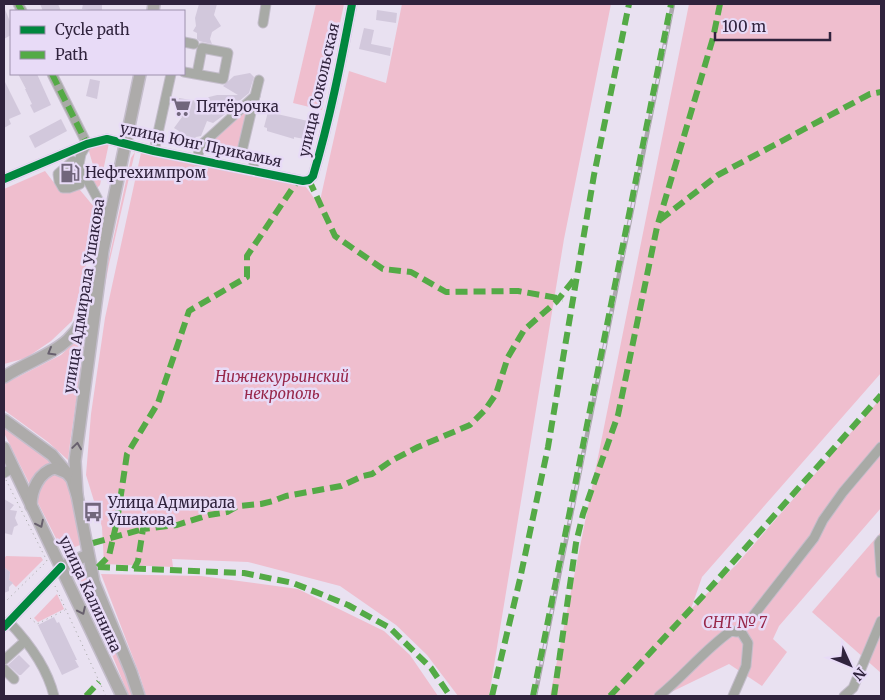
<svg xmlns="http://www.w3.org/2000/svg" width="885" height="700" font-family="Merriweather,serif">
<rect width="100%" height="100%" fill="#e9e1f1"/>
<g fill="#efbece">
<path d="M316,4h28l-22,106 -29,-7z"/>
<path d="M402,4h209l-47,235 -75,457h-31l-31,-41 -31,-30 -56,-39 -92,-24 -76,-3 1,8 -69,-3 -2,-37 -16,-52 5,-61 14,-96 36,-165 165,34 13,18 30,-134 37,12z"/>
<path d="M689,4h192v369l-179,204 -11,32 45,-44 145,-167v110l-102,118 -6,13 14,13 -25,34 -33,-22 -66,32h-113z"/>
<path d="M248,107l-10,42 -28,-7z"/>
<path d="M105,142l4,1 -9,42 -4,4 -5,-5 2,-19 -5,-17z"/>
<path d="M135,152l-26,112 -8,42 -2,-2 32,-146z"/>
<path d="M45,171l13,17 22,2 19,23 -27,108 -21,20 -25,17 -22,6v-175z"/>
<path d="M87,327l-17,116 -2,17 -20,-18 -44,-32v-26l57,-29 16,-15z"/>
<path d="M4,427l49,37c-12,2 -17,11 -23,21l-26,-52z"/>
<path d="M53,473l13,5 5,13 9,54 -17,7 -27,-53 10,-19z"/>
<path d="M881,532v141l-69,-61z"/>
<path d="M6,556l35,1 2,3 -27,27 -7,-7 1,-8 -6,-5v-8z"/>
<path d="M86,573l17,48 23,50 7,25h-4l-31,-75 -22,-44z"/>
<path d="M101,574l100,2 97,13 86,42 26,24 28,41h-292l-6,-20z"/>
<path d="M57,594l7,15 -26,13 -4,-4z"/>
</g>
<g fill="#d2c8dc">
<path d="M40,4h18l3,7h-18z"/>
<path d="M83,4h19v7l-20,-2z"/>
<path d="M199,4h18l-3,11 7,11 -9,6 -2,7 2,5 -13,-3 -2,-2v-6l-4,-2 3,-5 -1,-8z"/>
<path d="M4,7l7,17v11l-7,4z"/>
<path d="M377,10l20,3 -1,10 -20,-3z"/>
<path d="M364,28l10,2 -3,14 20,4 -1,8 -31,-7z"/>
<path d="M250,73l4,4 -5,16 -11,9 -6,-2 -4,12 -15,11 -6,-2 -6,15 -5,1 -7,7 -13,-3 3,-10 -5,-3 8,-11 -6,-1 3,-18 24,4 6,-5 8,-2h21l-15,-9 11,-10z"/>
<path d="M18,74h19l14,31 -17,8 -4,-8 2,-1 -7,-15h1z"/>
<path d="M90,79l10,2 -3,18 -11,-3z"/>
<path d="M4,80l17,34 -12,5 2,5 -7,4z"/>
<path d="M268,112l40,9 -1,3 4,1 -2,15 -15,-3v2l-27,-8v-3l-3,-1z"/>
<path d="M61,119l6,12 -32,17 -6,-12z"/>
<path d="M4,499l10,6 -4,5 7,1 -2,7 3,7 -4,2 -2,8 -8,-2z"/>
<path d="M4,567l6,5 -1,8 4,3 -4,4v4l-5,2z"/>
<path d="M54,617l3,6 2,-1 18,38h-2l4,7 -17,8 -24,-50z"/>
<path d="M19,655l11,11 -9,9h-2l-11,-10z"/>
</g>
<g fill="none" stroke-linecap="round" stroke-linejoin="round">
<path stroke="#c4bbcd" stroke-width="9" stroke-dasharray="9 4.5" stroke-linecap="butt" d="M73,169l4,9"/>
<defs>
<g id="minor">
<path d="M18,4l4,7"/>
<path d="M263,23l3,-19"/>
<path d="M184,42l10,2"/>
<path d="M184,72l39,7 5,-26 -26,-5 -5,26"/>
<path d="M52,74l35,70 -6,10 -2,10 30,56"/>
<path d="M201,146l40,9 14,-59"/>
<path d="M154,151l17,-77"/>
<path d="M197,160l3,-14 55,-50 4,-16"/>
<path d="M73,161l-15,13 1,7 4,7h6l11,-4"/>
<path d="M252,171l4,-14"/>
<path d="M4,179l83,-35 20,-5 47,12 149,30 6,-1 4,-4c17,-57 28,-114 39,-172"/>
<path d="M4,473l9,-5"/>
<path d="M881,540l-2,3 2,30"/>
<path d="M9,622c20,21 38,45 45,74"/>
<path d="M4,627l57,-60"/>
<path d="M4,660l21,-19"/>
<path d="M4,669l10,10"/>
<path d="M659,696c26,-21 45,-46 72,-65l6,1 12,-11 65,-83 9,-18 20,-28 38,-45"/>
<path d="M733,696l13,-30 2,-23 -8,-13"/>
<path d="M844,696l9,-8 28,-67"/>
</g>
<g id="major">
<path d="M153,11l1,-7"/>
<path d="M4,377c40,-25 73,-26 87,-79"/>
<path d="M4,420l48,35 20,24 5,16 17,87 37,90 8,24"/>
<path d="M4,448l118,248"/>
<path d="M77,495l-2,-34 28,-211 37,-176"/>
<path d="M31,506c0,-16 8,-34 24,-38l12,5"/>
<path d="M61,567l27,-12"/>
</g>
</defs>
<use href="#minor" stroke="#c4bdcb" stroke-width="11"/>
<use href="#major" stroke="#c4bdcb" stroke-width="14"/>
<g stroke="#a2a3a2" stroke-width="1" stroke-dasharray="1 4" stroke-linecap="butt">
<path d="M55,586l51,110"/>
<path d="M4,603l43,-42 -41,-81"/>
<path d="M30,618l7,6 28,-14"/>
</g>
<use href="#minor" stroke="#a8aaa6" stroke-width="9"/>
<use href="#major" stroke="#adabaa" stroke-width="11"/>
<defs>
<path id="rail" d="M535,696l138,-692"/>
</defs>
<use href="#rail" stroke="#aca8ae" stroke-width="4.5"/>
<use href="#rail" stroke="#e8dbf7" stroke-width="2.5" stroke-dasharray="8" stroke-linecap="butt"/>
<g stroke="#54aa46" stroke-width="6" stroke-dasharray="12 6" stroke-linecap="butt">
<path d="M18,4l4,7"/>
<path d="M52,74l35,70"/>
<path d="M309,180l26,56 48,33 28,3 35,20 72,-1 45,8"/>
<path d="M660,220l58,-45 152,-81 11,-2"/>
<path d="M93,543l50,-14"/>
<path d="M98,567l11,-11 8,-35 10,-67 31,-51 31,-92 58,-34v-21l51,-76"/>
<path d="M98,567l146,6 49,10 55,22 42,23 41,40 19,28"/>
<path d="M134,569l4,-8 5,-32 34,-4 32,-10 18,-3 11,-6 23,-2 12,-3 13,-5 55,-10 22,-10 9,-2 19,-13 27,-14 52,-22 15,-15 11,-16 12,-37 16,-27 33,-29 19,-24"/>
<path d="M86,696l13,-14"/>
<path d="M492,696l28,-117 28,-132 46,-272 35,-171"/>
<path d="M533,696l138,-692"/>
<path d="M554,696l22,-153 7,-29 35,-99 39,-188 56,-189 7,-34"/>
<path d="M610,696l92,-99 179,-202"/>
</g>
<defs>
<g id="cycleway">
<path d="M4,179l83,-35 20,-5 47,12 149,30 6,-1 4,-4c17,-57 28,-114 39,-172"/>
<path d="M4,627l57,-60"/>
</g>
</defs>
<use href="#cycleway" stroke="#e8dbf7" stroke-width="11"/>
<use href="#cycleway" stroke="#00873e" stroke-width="8"/>
</g>
<defs><path id="oneway-chevron" d="M-2-3.5L2.5 0L-2 3.5" fill="none" stroke-width="1.6" stroke-linecap="round" stroke-linejoin="round" transform="scale(1.25)"/></defs>
<g stroke="#68606e">
<use href="#oneway-chevron" transform="translate(51 352) rotate(150)"/>
<use href="#oneway-chevron" transform="translate(77 446) rotate(-82)"/>
<use href="#oneway-chevron" transform="translate(40 524) rotate(64)"/>
<use href="#oneway-chevron" transform="translate(82 611) rotate(65)"/>
</g>
<defs>
<symbol id="supermarket-bare" viewBox="-9 -9 18 18"><path d="M-6-5.5h2.5l.6 2H6L4.5 2H-2.5L-4.4-4H-6ZM-1.5 3.2a1.3 1.3 0 1 0 .1 0ZM3 3.2a1.3 1.3 0 1 0 .1 0Z" fill="#71667c" stroke="#e8dbf7" stroke-width="2.5" paint-order="stroke"/></symbol>
<symbol id="fuel-bare" viewBox="-9 -9 18 18"><path d="M-5.5-6h7V0h2V4h1.3V-2.5L3-4.5l.8-.8L6-3V5H2.5V1h-1V6h-7ZM-4.2-4.7v3.2H.2V-4.7Z" fill="#71667c" stroke="#e8dbf7" stroke-width="2.5" paint-order="stroke"/></symbol>
<symbol id="bus-bare" viewBox="-9 -9 18 18"><path d="M-5-6H5V4H4V6H2V4H-2V6H-4V4H-5ZM-3.5-4V0h7V-4ZM-3.5 1.2v1.5H-2V1.2ZM2 1.2v1.5H3.5V1.2Z" fill="#71667c" stroke="#e8dbf7" stroke-width="2.5" paint-order="stroke"/></symbol>
</defs>
<g fill-rule="evenodd">
<use href="#supermarket-bare" x="167" y="93" width="28" height="28"/>
<use href="#fuel-bare" x="56" y="159" width="28" height="28"/>
<use href="#bus-bare" x="79" y="498" width="28" height="28"/>
</g>
<g text-anchor="middle" stroke-width="5" stroke-linejoin="round" paint-order="stroke">
<g font-size="15" fill="#30233d" stroke="#e8dbf7">
<text transform="translate(319 90) rotate(-77)" y="5">улица Сокольская</text>
<text transform="translate(201 145) rotate(12)" y="5">улица Юнг Прикамья</text>
<text transform="translate(84 296) rotate(-81)" y="5">улица Адмирала Ушакова</text>
<text transform="translate(90 594) rotate(65)" y="5">улица Калинина</text>
</g>
<g font-size="15" fill="#30233d" stroke="#e8dbf7" text-anchor="start">
<text x="196" y="112">Пятёрочка</text>
<text x="85" y="178">Нефтехимпром</text>
<text x="108" y="508">Улица Адмирала<tspan x="108" dy="17">Ушакова</tspan></text>
</g>
<g font-size="15" font-style="italic" fill="#97274a" stroke="#e8dbf7">
<text x="282" y="382">Нижнекурьинский<tspan x="282" dy="17">некрополь</tspan></text>
<text x="735" y="628">СНТ № 7</text>
</g>
</g>
<rect width="885" height="700" fill="none" stroke="#30233d" stroke-width="10"/>
<rect x="10" y="10" width="175" height="65" fill="#e8dbf7" stroke="#9e91ad"/>
<rect x="20" y="26" width="25" height="8" fill="#00873e" stroke="#9e91ad"/>
<text x="55" y="35" font-size="15" fill="#30233d">Cycle path</text>
<rect x="20" y="51" width="25" height="8" fill="#54aa46" stroke="#9e91ad"/>
<text x="55" y="60" font-size="15" fill="#30233d">Path</text>
<g transform="translate(850 665) rotate(134)" stroke="#e8dbf7" stroke-width="4" paint-order="stroke">
<path d="M0-4L9 19L0 12L-9 19Z" fill="#30233d"/>
<text y="-8" font-size="14" font-weight="bold" text-anchor="middle" fill="#30233d">N</text>
</g>
<path d="M715 32v8h115v-8" fill="none" stroke="#30233d" stroke-width="2.5"/>
<text x="722" y="32" font-size="15" fill="#30233d" stroke="#e8dbf7" stroke-width="4" paint-order="stroke">100 m</text>
</svg>
